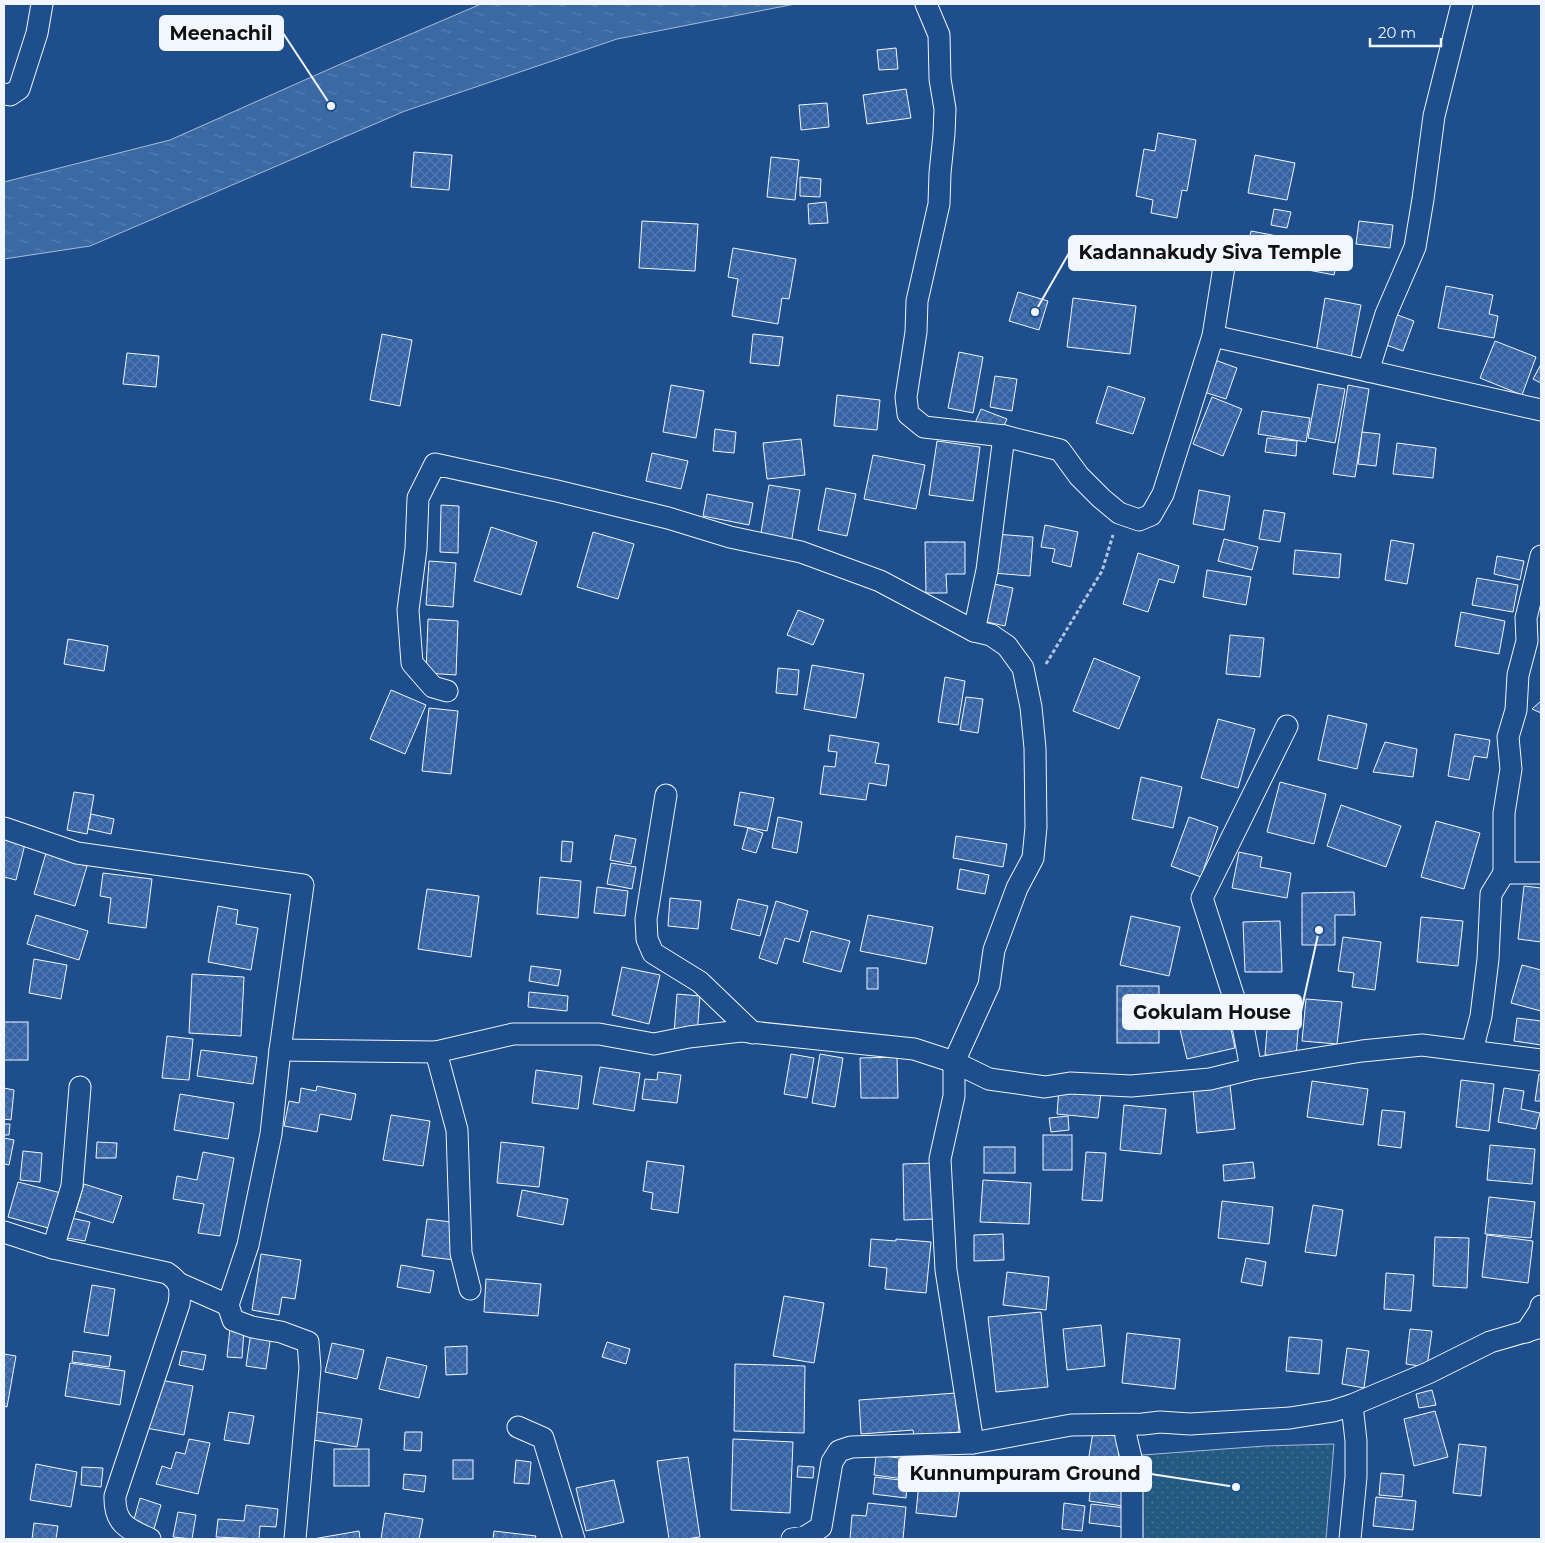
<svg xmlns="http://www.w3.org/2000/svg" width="1545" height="1543" font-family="Montserrat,sans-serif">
<defs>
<pattern id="park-dots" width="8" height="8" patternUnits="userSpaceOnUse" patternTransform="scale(1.25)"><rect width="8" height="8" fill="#245a82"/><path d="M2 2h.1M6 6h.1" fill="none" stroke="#447295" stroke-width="1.8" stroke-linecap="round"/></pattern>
<pattern id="water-ripples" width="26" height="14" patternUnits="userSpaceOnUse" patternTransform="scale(1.25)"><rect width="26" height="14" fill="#3b69a3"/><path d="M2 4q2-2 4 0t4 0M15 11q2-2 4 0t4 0" fill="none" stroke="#587fb1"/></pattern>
<pattern id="building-cross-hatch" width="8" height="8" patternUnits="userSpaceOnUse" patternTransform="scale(1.25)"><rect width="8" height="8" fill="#3563a3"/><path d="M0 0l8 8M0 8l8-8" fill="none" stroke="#537ab1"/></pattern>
</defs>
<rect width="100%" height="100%" fill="#1f4e8c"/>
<path fill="url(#park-dots)" stroke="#a8bbd7" d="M1334,1444l-8,95h-187l2,-20 1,-64 123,-9z"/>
<path fill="url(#water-ripples)" stroke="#a8bbd7" d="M481,4h314l-178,35 -212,72 -315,135 -86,13v-77l166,-42 173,-77z"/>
<g fill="url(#building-cross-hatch)" stroke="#f2f6ff">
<path d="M896,48l2,21 -19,1 -2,-20z"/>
<path d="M906,89l5,29 -44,6 -4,-29z"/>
<path d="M827,103l2,24 -28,3 -2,-25z"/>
<path d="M1158,133l38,7 -9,51 -5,-1 -5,28 -26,-5 2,-13 -17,-4 8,-47 11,2z"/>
<path d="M414,152l38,3 -3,35 -38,-3z"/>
<path d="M1255,155l40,8 -8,37 -39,-7z"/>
<path d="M771,157l28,3 -4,40 -28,-3z"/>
<path d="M800,177l21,2 -1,18 -20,-1z"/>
<path d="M826,202l2,21 -19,1 -1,-20z"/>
<path d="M1274,209l17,3 -4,16 -16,-3z"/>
<path d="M642,221l56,3 -3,47 -56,-3z"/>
<path d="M1359,221l34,4 -3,23 -34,-4z"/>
<path d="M1251,231l89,17 -6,27 -88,-17z"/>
<path d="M733,248l63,11 -7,40 -7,-1 -4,26 -46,-8 6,-37 -10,-2z"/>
<path d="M1446,286l47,9 -4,19 9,2 -4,22 -56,-10z"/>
<path d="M1018,292l30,9 -9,29 -30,-9z"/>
<path d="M1073,298l63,8 -6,48 -63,-7z"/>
<path d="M1325,298l36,7 -10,53 -35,-6z"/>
<path d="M1392,313l22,8 -11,30 -22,-8z"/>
<path d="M382,334l30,6 -12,66 -30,-6z"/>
<path d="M753,334l30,3 -4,29 -29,-3z"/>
<path d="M1495,341l41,16 -14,38 -42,-17z"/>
<path d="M959,352l24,5 -10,56 -25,-5z"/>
<path d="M127,353l32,3 -3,31 -33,-3z"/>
<path d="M1215,360l22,8 -11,31 -22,-7z"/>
<path d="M1541,364v19l-8,-4z"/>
<path d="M995,376l22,3 -5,32 -22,-4z"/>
<path d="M1318,384l27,5 -10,54 -27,-5z"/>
<path d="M671,385l33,6 -8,47 -33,-6z"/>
<path d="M1348,385l21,4 -14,88 -22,-3z"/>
<path d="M1108,386l37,12 -12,36 -37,-11z"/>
<path d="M837,395l43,5 -3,30 -43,-4z"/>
<path d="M1212,397l30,12 -19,47 -30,-12z"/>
<path d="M981,409l26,10 -7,15 -25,-11z"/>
<path d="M1262,411l48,7 -4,24 -48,-8z"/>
<path d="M715,429l21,3 -2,21 -21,-2z"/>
<path d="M1362,432l18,2 -4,32 -18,-2z"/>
<path d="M1267,438l30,3 -1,15 -31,-4z"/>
<path d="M801,439l4,36 -38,4 -4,-36z"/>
<path d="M937,441l43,6 -7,54 -44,-6z"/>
<path d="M1397,443l39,5 -3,30 -40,-4z"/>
<path d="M652,453l36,8 -7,28 -35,-8z"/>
<path d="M873,455l52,10 -9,44 -52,-10z"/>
<path d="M769,485l31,5 -9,54 -31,-5z"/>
<path d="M826,488l30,6 -9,42 -29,-6z"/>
<path d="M1199,490l31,6 -6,34 -31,-6z"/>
<path d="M707,494l46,9 -4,22 -46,-9z"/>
<path d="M441,505l18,1 -1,47 -18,-1z"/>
<path d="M1264,510l21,3 -5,29 -21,-3z"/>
<path d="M1045,525l33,7 -7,35 -19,-5 3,-13 -14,-2z"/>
<path d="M491,527l46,15 -16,53 -47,-14z"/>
<path d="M593,532l41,12 -16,55 -41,-12z"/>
<path d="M996,534l37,3 -3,39 -37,-3z"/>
<path d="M1224,539l34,8 -6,23 -34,-9z"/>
<path d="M1391,540l23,4 -7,40 -22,-4z"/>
<path d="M925,542h40v32h-19l1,19h-21z"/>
<path d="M1295,550l46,4 -2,24 -46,-4z"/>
<path d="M1138,553l41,13 -5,17 -15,-4 -11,33 -25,-8z"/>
<path d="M1497,556l27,5 -4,19 -26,-6z"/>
<path d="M429,561l27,2 -3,44 -27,-2z"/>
<path d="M1207,570l44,7 -5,28 -43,-8z"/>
<path d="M1477,578l41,7 -5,27 -41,-7z"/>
<path d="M994,584l19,4 -8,38 -18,-4z"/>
<path d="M798,610l26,10 -11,25 -26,-10z"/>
<path d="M1461,612l44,9 -6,33 -44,-8z"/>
<path d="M428,619l30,2 -2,54 -30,-2z"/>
<path d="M1230,635l34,3 -4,39 -34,-3z"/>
<path d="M68,639l40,7 -4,25 -40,-7z"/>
<path d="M1094,658l46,19 -21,52 -46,-18z"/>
<path d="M812,665l52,9 -8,44 -52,-9z"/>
<path d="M778,668l21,2 -2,25 -21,-2z"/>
<path d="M945,677l20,4 -7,44 -20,-3z"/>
<path d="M391,690l35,15 -21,49 -35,-15z"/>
<path d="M966,697l17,2 -5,34 -18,-3z"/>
<path d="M1541,701v12l-9,-4z"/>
<path d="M429,708l29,3 -7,63 -29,-3z"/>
<path d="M1328,715l39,9 -10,45 -39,-9z"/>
<path d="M1218,719l37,10 -17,59 -37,-10z"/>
<path d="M1455,734l35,6 -3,18 -13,-2 -5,24 -21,-4z"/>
<path d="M830,735l49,8 -4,20 14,2 -3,21 -17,-3 -3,17 -46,-6 4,-28 11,1 2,-15 -9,-1z"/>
<path d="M1385,742l32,7 -4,28 -40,-5z"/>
<path d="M1141,777l41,10 -9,41 -41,-9z"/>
<path d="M1280,782l46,12 -12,50 -47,-12z"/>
<path d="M74,792l20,3 -7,39 -20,-4z"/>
<path d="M740,792l34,6 -7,33 -33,-6z"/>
<path d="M1341,805l60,21 -15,41 -59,-21z"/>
<path d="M91,814l23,5 -3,15 -23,-5z"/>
<path d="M778,817l24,5 -5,31 -25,-5z"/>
<path d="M1189,817l29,10 -17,50 -30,-11z"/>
<path d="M1436,821l44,12 -16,56 -43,-12z"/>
<path d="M748,828l15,5 -7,20 -14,-4z"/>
<path d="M4,834l22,6 -10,40 -12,-3z"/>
<path d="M615,835l21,4 -5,25 -21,-4z"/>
<path d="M956,836l51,8 -4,23 -50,-9z"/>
<path d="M562,841l11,1 -2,20 -10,-1z"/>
<path d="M1239,852l23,5 -2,10 31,6 -4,25 -55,-10z"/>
<path d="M46,853l41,13 -12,40 -41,-12z"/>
<path d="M611,863l25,4 -4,22 -25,-5z"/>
<path d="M960,869l29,6 -4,19 -28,-5z"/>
<path d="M103,873l49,6 -6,49 -38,-5 3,-25 -11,-2z"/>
<path d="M540,877l41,4 -3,37 -41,-4z"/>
<path d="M1524,886l17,2v54l-23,-3z"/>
<path d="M597,887l31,4 -3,25 -31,-3z"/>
<path d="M427,889l52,7 -8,61 -53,-8z"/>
<path d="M1354,892l1,23h-20v30h-33v-52z"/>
<path d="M670,898l31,3 -3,28 -30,-3z"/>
<path d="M738,899l30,7 -8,30 -29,-7z"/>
<path d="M776,901l32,10 -9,31 -14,-4 -8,26 -18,-6z"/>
<path d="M218,906l20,4 -2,14 22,4 -7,42 -43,-8z"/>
<path d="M36,915l52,16 -9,29 -52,-16z"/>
<path d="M868,915l65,12 -7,37 -66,-13z"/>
<path d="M1131,916l49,11 -11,49 -49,-11z"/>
<path d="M1421,917l42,4 -5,45 -41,-4z"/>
<path d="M1280,921l2,51h-37l-2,-50z"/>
<path d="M811,931l39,10 -9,31 -38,-10z"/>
<path d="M1343,937l38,5 -6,48 -23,-3 2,-14 -16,-2z"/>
<path d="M34,959l33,6 -6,34 -32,-6z"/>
<path d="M1522,965l19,5v41l-30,-8z"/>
<path d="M531,966l30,4 -3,16 -29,-5z"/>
<path d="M622,967l38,8 -11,49 -37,-9z"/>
<rect x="867" y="968" width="11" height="21"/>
<path d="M192,974l52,3 -3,59 -52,-3z"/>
<rect x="1117" y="986" width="42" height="57"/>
<path d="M529,992l39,4 -1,15 -39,-4z"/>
<path d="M677,994l23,2 -3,40 -23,-2z"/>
<path d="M1306,999l36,3 -5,42 -35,-3z"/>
<path d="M1269,1004l31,3 -4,50 -31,-2z"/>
<path d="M1226,1006l9,42 -48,11 -10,-42z"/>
<path d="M1517,1018l24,3v24l-27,-4z"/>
<rect x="4" y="1022" width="24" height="38"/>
<path d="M167,1036l26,3 -4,41 -27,-2z"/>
<path d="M201,1050l56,7 -4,27 -56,-8z"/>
<path d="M791,1054l23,4 -7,40 -23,-4z"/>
<path d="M820,1054l23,4 -8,49 -23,-4z"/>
<path d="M897,1057l1,41h-37l-1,-40z"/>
<path d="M600,1067l40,6 -6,38 -41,-7z"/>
<path d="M536,1070l46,6 -4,33 -46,-6z"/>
<path d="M658,1072l23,3 -4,28 -35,-4 3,-20 12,1z"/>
<path d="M1539,1074h2v27h-6z"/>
<path d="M1461,1080l33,4 -5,47 -33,-4z"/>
<path d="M1312,1081l56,8 -5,36 -56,-8z"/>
<path d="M1230,1085l5,44 -38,4 -4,-44z"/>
<path d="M317,1086l39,8 -5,26 -31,-6 -3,18 -33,-6 5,-25 10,2 2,-15 15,3z"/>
<path d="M4,1088l10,2 -3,30 -7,-1z"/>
<path d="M1059,1088l42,4 -3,26 -41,-4z"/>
<path d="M1504,1088l20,3 -3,18 19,4 -4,16 -38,-7z"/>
<path d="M180,1094l54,9 -6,36 -54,-9z"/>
<path d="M1124,1105l42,4 -5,45 -41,-4z"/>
<path d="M1382,1110l23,2 -4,36 -23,-3z"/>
<path d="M391,1115l39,6 -7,45 -40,-6z"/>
<path d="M1068,1116l1,14 -18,2 -2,-14z"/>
<path d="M4,1124h6l-1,11h-5z"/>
<rect x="1043" y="1135" width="29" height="35"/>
<path d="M4,1138l10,2 -5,25 -5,-1z"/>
<path d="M97,1142l20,1 -1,15h-20z"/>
<path d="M501,1142l43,5 -5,40 -42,-4z"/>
<path d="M1490,1145l45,4 -3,35 -45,-4z"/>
<rect x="984" y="1147" width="31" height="26"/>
<path d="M23,1151l19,2 -2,29 -20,-2z"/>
<path d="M203,1152l31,6 -14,78 -22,-3 6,-29 -31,-5 4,-23 20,4z"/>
<path d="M1086,1152l20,1 -4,48 -20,-1z"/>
<path d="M647,1161l37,5 -6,47 -27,-4 2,-16 -10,-2z"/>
<path d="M1253,1162l2,16 -31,3 -1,-16z"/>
<path d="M934,1163v56l-30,1 -1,-56z"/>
<path d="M983,1180l48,3 -2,41 -49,-2z"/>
<path d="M18,1182l43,11 -9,36 -44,-12z"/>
<path d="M84,1184l38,12 -9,27 -37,-12z"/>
<path d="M522,1190l46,9 -5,26 -46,-9z"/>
<path d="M1489,1197l46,5 -4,36 -46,-4z"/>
<path d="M1222,1201l51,6 -4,37 -51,-6z"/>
<path d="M1313,1205l30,5 -7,46 -31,-4z"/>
<path d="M71,1218l19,4 -5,19 -18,-3z"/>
<path d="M427,1219l32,4 -5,37 -32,-4z"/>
<path d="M1003,1234l1,26 -30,1v-26z"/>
<path d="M1487,1235l46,6 -5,42 -46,-6z"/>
<path d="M1435,1237l34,1 -2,50 -34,-2z"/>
<path d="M871,1239l25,2v-2l35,3 -5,51 -41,-4 2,-21 -18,-2z"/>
<path d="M261,1254l40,6 -6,39 -13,-2 -3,18 -27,-5z"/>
<path d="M1246,1258l20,4 -4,24 -21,-4z"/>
<path d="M401,1265l33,6 -4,22 -33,-6z"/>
<path d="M1007,1272l42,5 -3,33 -43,-5z"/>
<path d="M1386,1273l28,2 -3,36 -27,-2z"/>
<path d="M486,1279l55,5 -3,32 -54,-4z"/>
<path d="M92,1285l23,4 -7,47 -24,-4z"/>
<path d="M784,1296l40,7 -10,60 -41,-7z"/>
<path d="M1041,1312l7,75 -52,5 -8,-75z"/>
<path d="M1101,1325l4,41 -38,4 -4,-41z"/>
<path d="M230,1328l14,2 -2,28 -15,-1z"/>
<path d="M1410,1329l22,2 -5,36 -21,-3z"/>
<path d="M251,1332l20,3 -5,34 -20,-3z"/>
<path d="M1127,1333l53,6 -5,50 -53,-6z"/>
<path d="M1289,1337l33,3 -3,34 -33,-3z"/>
<path d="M607,1342l23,7 -4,15 -24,-7z"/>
<path d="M332,1343l32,7 -7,29 -32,-7z"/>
<path d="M467,1346v28l-21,1 -1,-28z"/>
<path d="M1347,1348l22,3 -5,37 -22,-4z"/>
<path d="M73,1351l38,5 -2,11 -37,-5z"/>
<path d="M182,1351l24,4 -3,15 -24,-5z"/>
<path d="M4,1354l12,2 -9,51 -3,-1z"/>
<path d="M387,1357l40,9 -8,32 -40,-9z"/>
<path d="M70,1363l55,8 -5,34 -55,-9z"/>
<path d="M735,1364l70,2 -1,67 -70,-2z"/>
<path d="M155,1379l38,7 -9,49 -38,-7z"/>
<path d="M1432,1390l4,15 -17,3 -3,-14z"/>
<path d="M956,1393l3,39 -45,4 -1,-6 -52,4 -2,-34z"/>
<path d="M1435,1411l13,46 -34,9 -10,-47z"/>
<path d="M229,1412l25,4 -5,28 -25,-4z"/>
<path d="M317,1412l45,7 -5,28 -44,-7z"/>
<path d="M405,1432h17l-1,19 -17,-1z"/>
<path d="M1093,1432l29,5 -8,47 -29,-4z"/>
<path d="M189,1439l21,4 -12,51 -42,-10 6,-18 9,3 5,-17 9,2z"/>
<path d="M733,1439l60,3 -3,71 -59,-3z"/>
<path d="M1459,1444l27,3 -5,49 -28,-3z"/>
<rect x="334" y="1449" width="35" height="37"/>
<path d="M876,1455l38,5 -2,20 -38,-5z"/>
<path d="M688,1457l12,80 -14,2h-17l-12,-78z"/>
<rect x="453" y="1460" width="20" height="19"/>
<path d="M516,1460l15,2 -2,22 -15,-1z"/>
<path d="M36,1464l41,8 -6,35 -41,-7z"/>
<path d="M798,1466l16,1 -1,11 -16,-1z"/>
<path d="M82,1467l21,1 -2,19 -20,-2z"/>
<path d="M1381,1473l23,2 -2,22 -23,-2z"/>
<path d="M404,1474l22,2 -2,16 -21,-3z"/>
<path d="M875,1477l33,4 -2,17 -33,-4z"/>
<path d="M614,1480l10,42 -38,9 -10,-43z"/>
<path d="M919,1483l41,5 -4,29 -40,-4z"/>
<path d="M1091,1485l34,4 -2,17 -34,-5z"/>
<path d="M1376,1497l40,4 -3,29 -40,-4z"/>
<path d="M140,1498l21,7 -7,24 -21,-6z"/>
<path d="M868,1503l38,4 -3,32h-53l2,-24 14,1z"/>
<path d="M1064,1503l21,3 -3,25 -20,-2z"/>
<path d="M1091,1504l34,4 -2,19 -34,-4z"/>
<path d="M246,1505l32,4 -2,18 -16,-1 -1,13 -43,-2 2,-18 26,2z"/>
<path d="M178,1512l18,3 -4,24 -19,-2z"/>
<path d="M385,1513l38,6 -4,20h-38z"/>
<path d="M34,1523l24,3 -2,13h-24z"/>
<path d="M359,1531l1,8h-47z"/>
<path d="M494,1531l42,5 -1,3h-42z"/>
</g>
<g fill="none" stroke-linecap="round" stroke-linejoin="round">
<defs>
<g id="street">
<path d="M926,4l13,31 1,44 5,30 -1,25 -4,39 -1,31 -22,97 -1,31 -10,65 2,17 16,13 80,9 56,14 19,26 22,22 18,15 20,7 12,-5 12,-21 50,-158 14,-88"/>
<path d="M4,94l6,1 9,-6 18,-56 5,-29"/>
<path d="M1213,336l328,74"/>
<path d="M1368,371l18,-57 29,-67 8,-48 11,-83 28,-112"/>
<path d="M974,631l13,-61 17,-134"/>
<path d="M447,691l-14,-4 -21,-24 -4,-53 8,-61 2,-51 17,-34 122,27 111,27 62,19 71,15 79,29 94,50 17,4 16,11 16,22 8,39 4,41 1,79 -3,31 -16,30 -23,62 -5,35 -35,77v34l-14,63 6,111 27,173"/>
<path d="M666,795l-20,124 1,20 6,14 47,29 53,51"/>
<path d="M4,828l73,25 226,32 -23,165 -9,84 -23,111 -20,60 5,15 19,7 29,5 27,10 2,26 -15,171"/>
<path d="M1504,873v-60l7,-44 -3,-32 8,-27 2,-35 9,-34 -1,-23 15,-62"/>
<path d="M280,1050l156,2"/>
<path d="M1472,1051l9,-35 7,-57 3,-65 13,-21h37"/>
<path d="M1251,1069l-8,-43 -41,-128 85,-172"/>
<path d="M4,1232l49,16 114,25c14,9 14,16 12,31l-64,192c-1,28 13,33 35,43"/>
<path d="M53,1248l19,-62 8,-99"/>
<path d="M178,1283l50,22"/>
<path d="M470,1289l-9,-36 -4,-123 -21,-78 77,-18h86l55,10 35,-7 52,-6 173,18 40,13 35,17 56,8 25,-4 61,3 79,-7 41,-10 111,-18 60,-6 119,15"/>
<path d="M1526,1332l14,-21 1,-5"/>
<path d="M1125,1425l1,12 6,25v77"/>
<path d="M518,1427l25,11 31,101"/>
<path d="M792,1539l13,-2 16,-10 11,-65 7,-11 12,-4 122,-4 98,-18 72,-1 17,-2 30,2 100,-6 43,-7 19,-6 76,-32 62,-31 51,-15"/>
<path d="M1350,1539l6,-62v-36l-4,-36"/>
</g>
</defs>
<use href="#street" stroke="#f2f6ff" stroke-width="23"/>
<path stroke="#b3c4dc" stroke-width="3" stroke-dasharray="4 2.5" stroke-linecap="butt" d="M1046,664l56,-93 11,-36"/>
<use href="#street" stroke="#1f4e8c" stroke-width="21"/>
</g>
<path fill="none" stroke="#f2f6ff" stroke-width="2" d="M331 106L283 33M1035 312L1069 253M1319 930L1301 1012M1236 1487L1151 1474"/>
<g fill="#f2f6ff" stroke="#1f4e8c" stroke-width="2">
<circle cx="331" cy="106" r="5"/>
<circle cx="1035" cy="312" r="5"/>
<circle cx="1319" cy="930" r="5"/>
<circle cx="1236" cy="1487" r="5"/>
</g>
<g fill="#f2f6ff" stroke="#f2f6ff" stroke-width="2">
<rect x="160" y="16" width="123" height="34" rx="5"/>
<rect x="1069" y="236" width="283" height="34" rx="5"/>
<rect x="1123" y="995" width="178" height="34" rx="5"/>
<rect x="899" y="1457" width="252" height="34" rx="5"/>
</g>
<g font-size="19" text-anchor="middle" font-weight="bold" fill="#111">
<text x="221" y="40">Meenachil</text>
<text x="1210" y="259">Kadannakudy Siva Temple</text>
<text x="1212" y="1019">Gokulam House</text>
<text x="1025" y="1480">Kunnumpuram Ground</text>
</g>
<rect width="1545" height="1543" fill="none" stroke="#f2f6ff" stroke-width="10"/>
<path d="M1370 38v8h71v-8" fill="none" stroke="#f2f6ff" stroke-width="2.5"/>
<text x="1378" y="38" font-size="15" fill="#f2f6ff" stroke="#1f4e8c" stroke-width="4" paint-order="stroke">20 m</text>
</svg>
